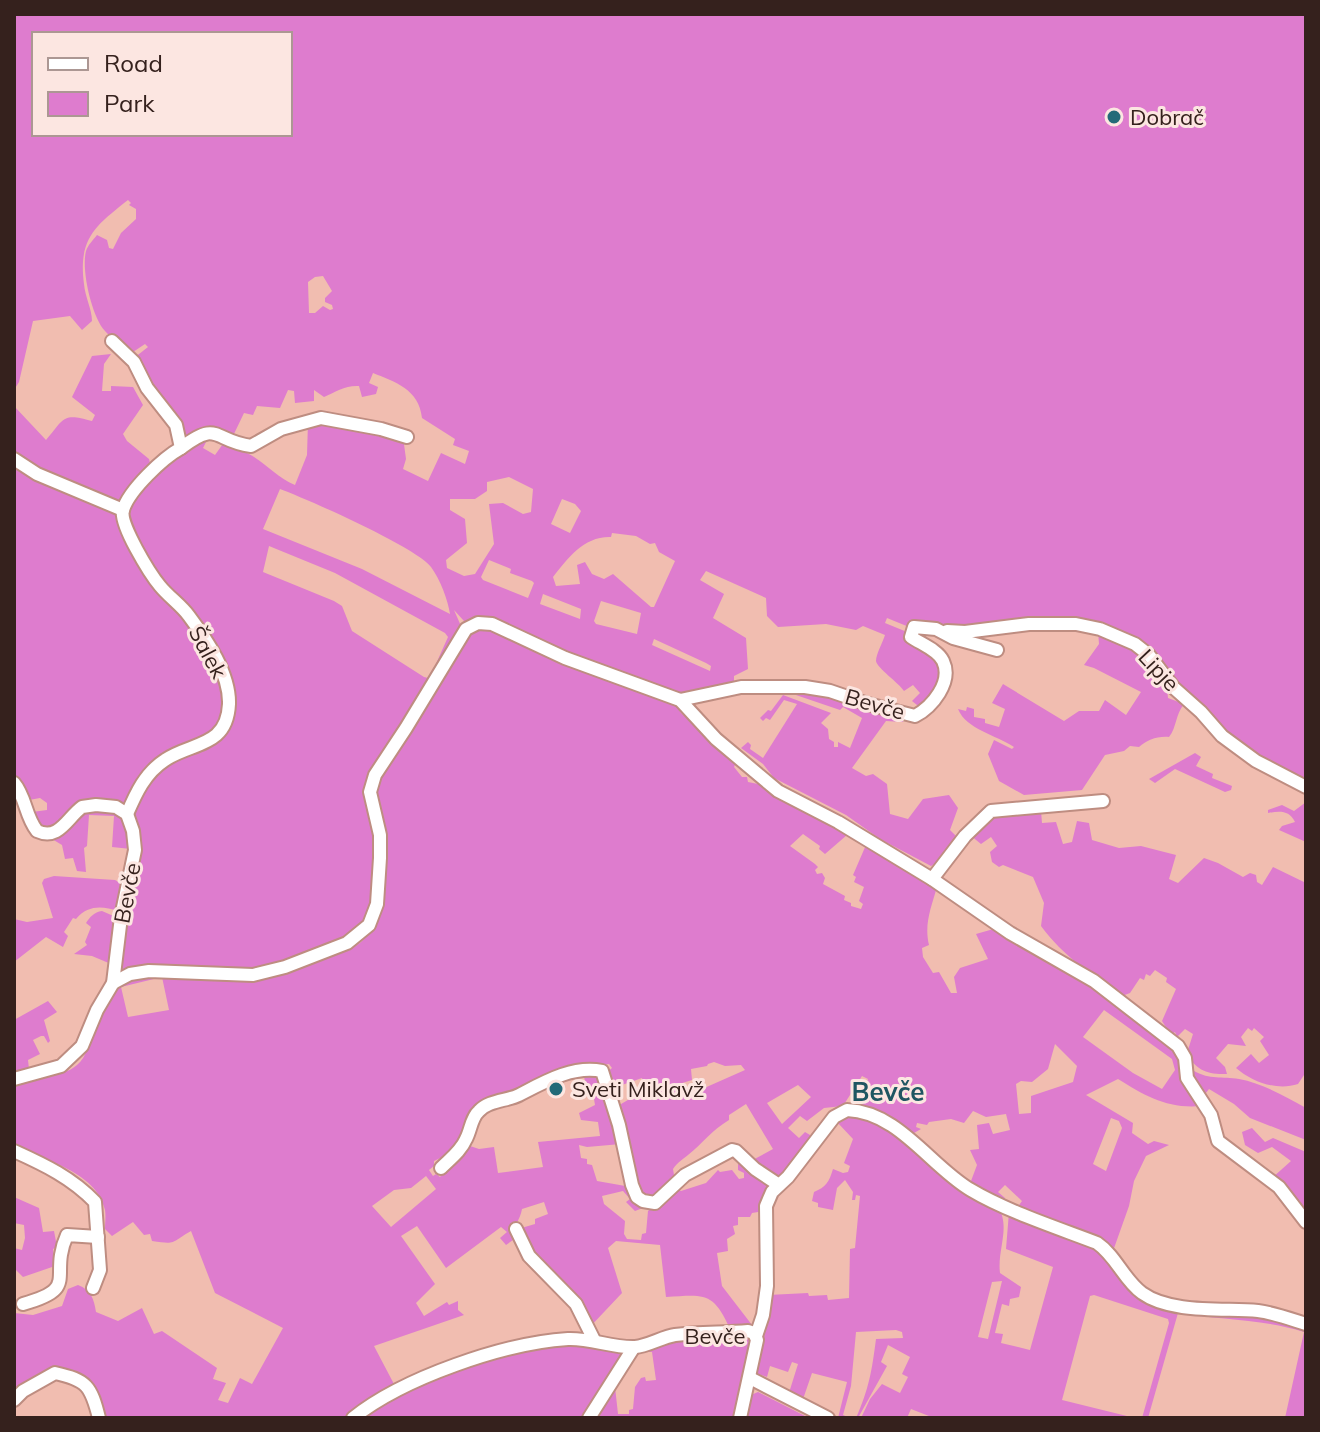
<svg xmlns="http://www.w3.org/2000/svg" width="1320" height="1432" font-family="Mulish,sans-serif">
<rect width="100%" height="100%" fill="#f1bdb0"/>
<g fill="#de7cce" fill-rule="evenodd">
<path d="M14,14h1292v770l-61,-36 -68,-64 -27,-33 -39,-22 -10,-4 -33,-3h-52l-59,8 -35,-7 -13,4 -22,-9 -2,5 22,9 35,31c2,18 -7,34 -20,46l-10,-8 8,-8 -7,-8 -9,6c-5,-8 -27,-23 -28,-30 0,-7 7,-19 9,-26l-22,-9 -7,4 -30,-6 -48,3 -11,-11 -1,-18 -60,-27 -6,9 24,14 -11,24 33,20 2,31 -14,7v10l-38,9 -21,1 -106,-38 -70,-35 -9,-3 -26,1 -10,-11 7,16 -1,5 -28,50 -39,60 -27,47 1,20 8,15 3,15 -5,63 -8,25 -16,10 -81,31 -54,4 -61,-3 -34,6 -2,-3 9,-71 13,-47 -7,-45 -5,-6 -47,2 -21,23 -13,5 -12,-8 -2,-12 15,-2v-7l-7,-5 -11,2 -4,-10 -11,-11v-316l37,21 47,15 24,15 4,-1 26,-41 53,-38 4,2 -6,12 12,7 10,-14 24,8 -2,4c18,9 29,24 48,32l12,-30 1,-33 13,-1 75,12 7,4 3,22 -3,10 25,12 13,-28 24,11 4,-13 -16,-6 2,-6 -33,-21c-3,-29 -27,-36 -49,-45l-4,10 9,4 -2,7 -14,3 -3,-11c-13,-1 -24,6 -35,11l-10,-7v11l-19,2 -1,-12 -6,-1 -8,18 -23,-2 -4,9 -9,-2 -12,25 -17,-8 -8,-1 -25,13 -6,-22 -32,-40 -10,-22 14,-11 -3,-3 -15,10 -6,-6 2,-3 -4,-3 -2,2c-5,-4 -11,-8 -15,-13 -13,-14 -24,-61 -19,-80 2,-6 7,-11 11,-16l10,5 2,8 4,1 8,-16 15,-14v-10l-7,-4 2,-2 -3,-3c-33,26 -50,39 -44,84 1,13 8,25 8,37l-10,9 -12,-14 -37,5 -14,61 -5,8zM34,34h256v100h-256zM323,276l9,15 -7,7v4l7,3 1,4 -3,1 -7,-4 -8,7h-6l-1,-31 7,-5zM509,477l24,12 -2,23 -8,2 -20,-11 -14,1 5,40 -19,30 -11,2 -17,-8 -1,-8 21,-17 -2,-24 -15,-9v-11h25l12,-8v-9zM280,489c27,10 136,58 151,78 9,12 17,33 19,47l-88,-45 -99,-40zM562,499l13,5 6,7 -11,22 -19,-9zM612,533l24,3 14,8 5,-1 4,9 16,9 -21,46h-3l-38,-33 -9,5 -12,-5 -7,-12 -8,3 3,19 -24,2 -3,-9c15,-19 31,-41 58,-40zM269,546l66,27 110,60 3,4 -17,38 -3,3 -4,-1 -72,-46 -10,-25 -8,-5 -71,-29zM489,560l22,9 -1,4 22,8 2,2 -6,15 -45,-18 -2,-3zM543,594l38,15 -1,10 -40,-15zM601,601l40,12 -4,21 -41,-10 -2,-3zM654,639l52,24 5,3 -1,5 -58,-26z"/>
<path d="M111,354l-7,10 -2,27h9v-5l22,1 10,18 -20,29 4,7 22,18 1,4 -27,40 -8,1 -101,-46v-52l32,34c18,-21 16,-28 46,-19l3,-6 -23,-18 20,-41z"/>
<path d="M480,627h16l79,38 99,37 7,11 56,48 -3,6 8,10h5l1,5 15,3 47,29 35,15 2,6 -22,19 -6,-5 1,-3 -17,-12 -13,12 25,18 3,3 -3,3 2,4 5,-1 3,5 -2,6 22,12 -1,4 7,3v3l10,3 2,-5 -4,-3 5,-14 -10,-5 2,-5 -3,-2 13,-30 71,42c-6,21 -13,37 -8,58l-7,3 1,9 10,16 6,-1 12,21h6l-3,-16 6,-9 28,-9 -12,-25 21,-6 95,52 75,60 14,21 5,20 15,25c-33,3 -56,-10 -83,-27l-32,16 47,28 -1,10 16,11 6,-3 15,4 -23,11 -12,25 -5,25 -16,45 -13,-10 -83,-33 5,-7 -17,-16 -7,7 7,6 -2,4 -30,-15 -2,-6 6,-16 -7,-15 9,-1 -2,-24 12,-2 4,11 17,-4 -4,-16 -20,3 -13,-6 -9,12 -13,-4 -22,3 -2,3 -10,-2 -1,4 5,2 -7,4 -58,-24 12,-30 -6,-3 -19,30 -19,2 -17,13 -7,-5 -12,12 11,10 6,-6 10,6 -34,41 -3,1 -29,-18 24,-13 -27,-45 -17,11v5c-17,10 -26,23 -41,35 -6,5 -10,7 -15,14l2,12c-9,10 -16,21 -31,19 -10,-10 -23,-74 -28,-93l22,-13 -1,-5 7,-4 -2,-7 -23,8 2,6 -9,3 -6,-22 6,-5 -3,-4 -60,11 -10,4 -24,16 -34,9 -7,8 -19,39 -21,10v5l-5,4 4,6 3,-2 4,3 27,-32 12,4 15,-2 4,26 45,-6 -5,-25 62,-6 -2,-14 -17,-2 -2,-7 16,-8 -1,-6 -5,-2 -6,-24 12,-1 6,4 20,68 -34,3 -8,-2 2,13 6,1v5l5,1 5,16 34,6 9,15 8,4 -13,5 -9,-9 4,-3 -7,-8 -21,5 2,8 21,17 -1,13 3,5 14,1 1,-6 4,-1 2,-22 27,-23 6,3 25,-8 12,-13 2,2 12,-2 7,9 5,-1v-5l-6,-3v-12l34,26 -8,27 -12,2 -2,4h-12v8l-5,1 2,8 -8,5 1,12 -11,2 5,33 30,39 -4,4h-18c-17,-38 -26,-34 -64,-32l-6,-52 -44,-4 -8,7 14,45 -34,36c-8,-11 -16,-21 -25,-31 -18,-20 -48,-39 -45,-69l17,-5v-5l13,-5 -4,-12 -22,7c-2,12 -10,18 -9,31l-7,5 -6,-7 7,-6 -6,-5 -55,41 -29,-42 -16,10 34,48 -19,19 8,13 23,-14 2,3 9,-4v9l6,5 -90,31 21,40 -47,32h-247c-5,-50 -54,-48 -87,-25v-80l19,2 29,-9 6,-17 10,-4c13,5 16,14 18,27l22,9 24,-13 12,26 8,-3 55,37 -4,11 13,4 -8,17 10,3 12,-25 12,6 31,-56 -68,-35 -24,-62c-20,11 -13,14 -39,10l-2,-7 -6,1 -11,-13 -21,14 -7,-7c0,-6 1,-13 0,-19 -8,-38 -61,-50 -91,-64v-64c20,-9 46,-2 63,-17 10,-8 11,-21 14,-33 7,-23 20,-46 44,-55 34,-13 83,5 121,2 14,-1 86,-24 98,-32 14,-8 22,-24 26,-40 5,-23 7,-54 3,-79 -2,-14 -12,-25 -10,-40l88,-146 7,-9zM162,977l7,33 -41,7 -7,-30zM1104,1010l68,49 3,11 -13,19 -29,-16 -50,-36zM1055,1044l22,22 -4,16 -42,14v17l-12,1 -3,-30 5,-3 11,1 16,-13zM714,1062l11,4 16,-1 4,5 -61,27 -5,-13 13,-4 -1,-11 16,-3 1,-2zM798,1085l13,12 -29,27 -15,-21zM1111,1118l8,3 3,7 -16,43 -13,-7zM426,1176l10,13 -45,38 -19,-21 22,-16 17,-2z"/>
<path d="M1098,631l40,18 29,39 1,10 16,6c-9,11 -7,23 -15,33 -12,-1 -22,3 -30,10l-9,-1 -6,5 -19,4 -23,35 -58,5 -25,-14 -11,-27 6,-14 18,9 2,-2c-18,-12 -48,-18 -56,-38l8,2 1,-4 7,2v8l11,2v4l14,4 6,-18 -13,-6 11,-19 61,37 15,-10h20l6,-11 21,15 15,-23 -47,-24 -10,-3 15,-21z"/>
<path d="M790,693h33l80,27v2l-17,-1 -34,47 14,8 7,-2 14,10 3,30 18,5 15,-20 26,-4 9,13 -8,22 8,8 -17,22 -10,6 -51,-27 -34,-24 -72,-37 -11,-14 -22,-16 7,-6 3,3 -1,4 13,9 34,-54 -13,-4 -14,20 -4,-2 -3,3 -3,-3 8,-8 3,1 12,-16 48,18 -10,10 7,6 1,10 5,3v5h4v-5l12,6 12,-30 -19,-11 -3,3z"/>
<path d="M1195,753l6,4 -5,9 17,8 -1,4 20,8 -1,4 -6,2 -50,-23 -20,14 -6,-4z"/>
<path d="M1306,802v40l-27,-12 3,-4 13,-4c-6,-12 -15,-11 -27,-9v-3l14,-5 12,6z"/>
<path d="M99,807l26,9 6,33 -19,-2 2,-31 -25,-1 -2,31 -3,2 2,24 -9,-1 -4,-13 -8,1 -3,-14 -10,-6 24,-24z"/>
<path d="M1041,811l1,12 14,-1 7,22 9,-2 5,-21 12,2 3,17 27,8 22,-2 35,9 -7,24 9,4 26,-25 14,5 25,14 7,-4 6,2 1,7 5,3 11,-18 33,16v192h-2l-6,9c-21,7 -46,-2 -62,-16l15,-14 8,9 10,-8 -9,-14 4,-4 -10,-9 -2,3 -4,-3 -7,9 5,9 -18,-2 -12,14 9,9 2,7c-19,1 -32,-4 -40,-21l6,-19 -8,-5 -8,8 -2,-5 -4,3 -9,-14 14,-32 -10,-7 1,-4 -12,-8 -5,6 -4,-2 -2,6 -4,-2 -10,15 -8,3c-30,-21 -59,-40 -81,-70l3,-23 -11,-26 -30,-12 -4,2 -7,-5 -2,-10 7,-6 -6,-9 -10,7 -11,-9 28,-20z"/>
<path d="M54,876l61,4 5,3 -2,28c-16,-5 -30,-6 -42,8l-3,-1 -9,14 4,4 -5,11 -17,-10 -32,25v-43l13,3 26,-4 -11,-35 2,-4z"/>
<path d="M102,911l16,7 -7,46 -19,-8 -18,-2 13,-9 -2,-3 6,-15 -5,-4c4,-6 8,-11 16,-12z"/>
<path d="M48,1001l9,11 -13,8 6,21 -2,2 -4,-7h-3l-8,4 7,14 -12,6 1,9 -15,5v-54z"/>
<path d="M1194,1071c16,9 28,5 45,8 23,4 47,18 67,29v32l-56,-22 -16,-14 -25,-15 -7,9 -12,-26z"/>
<path d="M849,1114l37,11 112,82c13,20 -1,43 2,66l21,14 -2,10 -9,2 -1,7 -7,-2 -7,29 8,1 -2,9 29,7 23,-83 -47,-18 3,-37 90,36 42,48 120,19 45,13v90h-21l19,-86c-40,-13 -85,-12 -126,-19l-30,105h-6l27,-95 -1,-4 -74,-24 -4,1 -28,104 73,18h-201l-23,-9 -4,9h-46l9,-19 12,-15 18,9 8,-16 -6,-3 8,-17 -22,-12 -7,17 6,4 -29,52h-2c13,-29 16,-48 20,-79l27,-1 -1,-6 -6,-2 -40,2 -5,54 -8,29 7,3h-12l9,-36 -35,-9 -10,29 -14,-6 10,-32 -6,-2 -4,10 -18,-6 -3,11 -11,-4 12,-78 40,-2 1,3 18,-1 1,5 21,-2 1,-49 5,-1 5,-52 -4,-1 -1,5h-3l1,-8 -8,-12 -8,8 -4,22 -15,-3v-4l-6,-2 2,-9c12,-5 15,-10 19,-23l10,4 5,-1 2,-6 -6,-3 9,-24 -16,-17zM1002,1281l-14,58 -10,-2 14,-55z"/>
<path d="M1252,1128l13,14 8,-4 33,14v64l-34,-38 19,-17 -19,-14 -14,6 -13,-8 -3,-13z"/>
<path d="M14,1197l25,11 4,24 11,-1 3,16 -4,2 2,17 -32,11 -9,-9v-20l8,2 3,-12 -1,-13 -10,-2z"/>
<path d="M746,1334l6,6 -13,78h-145l21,-31 3,27h11v-4l4,-1 2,-22 6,-9 4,-1 1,4 10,-1 -4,-28 -13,-1 24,-11z"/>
<path d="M564,1342l61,11 -38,65h-230c55,-42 141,-62 207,-76z"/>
<path d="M758,1392l51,26h-63l5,-23z"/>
</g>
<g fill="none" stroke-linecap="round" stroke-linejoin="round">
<defs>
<g id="minor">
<path d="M112,341l22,21 13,26 29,37 5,23c-18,10 -52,42 -58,62 -4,14 27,64 37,76 9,11 21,19 29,30 18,24 41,58 40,88 -2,44 -38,38 -64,56 -20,13 -29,33 -38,54"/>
<path d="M181,448c38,-29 32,-7 70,-2l30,-17 40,-11 60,11 26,8"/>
<path d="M14,459l23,15 86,36"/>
<path d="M947,631l18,1 64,-8h47l24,5 35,15 14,11 25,33 27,24 21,24 34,25 50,26"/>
<path d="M680,700l61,-13h64l25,4 38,13 47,12c17,-9 38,-34 28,-55 -5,-11 -22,-17 -32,-24l3,-10 22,2 17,9 44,12"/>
<path d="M14,783c12,14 11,33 23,48 22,10 30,-13 45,-24l14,-2 20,2 11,7 6,17 2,19 -14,67 -8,66 -16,27 -15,36 -21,20 -47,13"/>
<path d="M932,879l33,-43 26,-25 112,-10"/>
<path d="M113,983l17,-9 19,-3 104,4 32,-8 62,-24 22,-18 8,-21 3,-46v-23l-10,-43 5,-17 31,-47 60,-99 12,-6 14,1 73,34 115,42 36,39 62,52 60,31 94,57 78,54 84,48 84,65 7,12 2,20 24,37 7,26 61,46 27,35"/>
<path d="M14,1151c31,14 58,27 81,51l5,68 -7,18"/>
<path d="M441,1168c9,-9 20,-17 25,-29 5,-9 5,-21 13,-28 10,-11 28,-10 40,-16 25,-13 54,-30 83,-24l17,54 13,60 5,12 6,4 12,2 30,-28 47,-25 4,1 19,18 24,16"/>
<path d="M516,1229l13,27 47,48 18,36"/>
<path d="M23,1304c58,-16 25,-27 44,-69l31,2"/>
<path d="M756,1336l7,-21 4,-29 -1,-80 6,-14 16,-15 46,-60 13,-7c52,2 83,56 124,80 35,21 87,38 126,53 19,13 27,37 45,50 29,21 83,15 116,18 16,2 32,8 48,13"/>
<path d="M750,1378l78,40"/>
<path d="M14,1400l9,-9 32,-18c32,7 36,13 44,45"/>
<path d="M353,1418c50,-40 151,-75 215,-79 23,-1 44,9 67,8 13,-1 27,-10 40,-12 24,-3 49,-2 73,-4l6,2 3,7 -17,78"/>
<path d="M589,1418l45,-71"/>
</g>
</defs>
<use href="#minor" stroke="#be8d81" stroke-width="16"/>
<use href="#minor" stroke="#fff" stroke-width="12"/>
</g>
<g fill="#236a78" stroke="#fce6e1" stroke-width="3">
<circle cx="1114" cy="117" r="8"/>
<circle cx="556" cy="1089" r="8"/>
</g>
<g text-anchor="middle" stroke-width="6" stroke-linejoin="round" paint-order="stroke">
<g font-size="22" fill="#35211d" stroke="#fce6e1" text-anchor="start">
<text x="1130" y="125">Dobrač</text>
<text x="572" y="1097">Sveti Miklavž</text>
</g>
<g font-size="22" fill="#35211d" stroke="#fce6e1">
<text transform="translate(208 652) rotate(62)" y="8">Šalek</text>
<text transform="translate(1159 670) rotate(47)" y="8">Lipje</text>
<text transform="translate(875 704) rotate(16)" y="8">Bevče</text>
<text transform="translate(127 893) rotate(-79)" y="8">Bevče</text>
<text x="715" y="1344">Bevče</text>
</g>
<g font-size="26" font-weight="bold" fill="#1f5662" stroke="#fce6e1">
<text x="888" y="1101">Bevče</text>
</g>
</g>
<rect width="1320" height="1432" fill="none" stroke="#35211d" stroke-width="32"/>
<rect x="32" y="32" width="260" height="104" fill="#fce6e1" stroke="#ac9793" stroke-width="2"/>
<rect x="48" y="58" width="40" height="12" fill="#ffffff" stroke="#ac9793" stroke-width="2"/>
<text x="104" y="72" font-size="24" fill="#35211d">Road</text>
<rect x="48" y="92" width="40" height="24" fill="#de7cce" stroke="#ac9793" stroke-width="2"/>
<text x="104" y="112" font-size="24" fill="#35211d">Park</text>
</svg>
